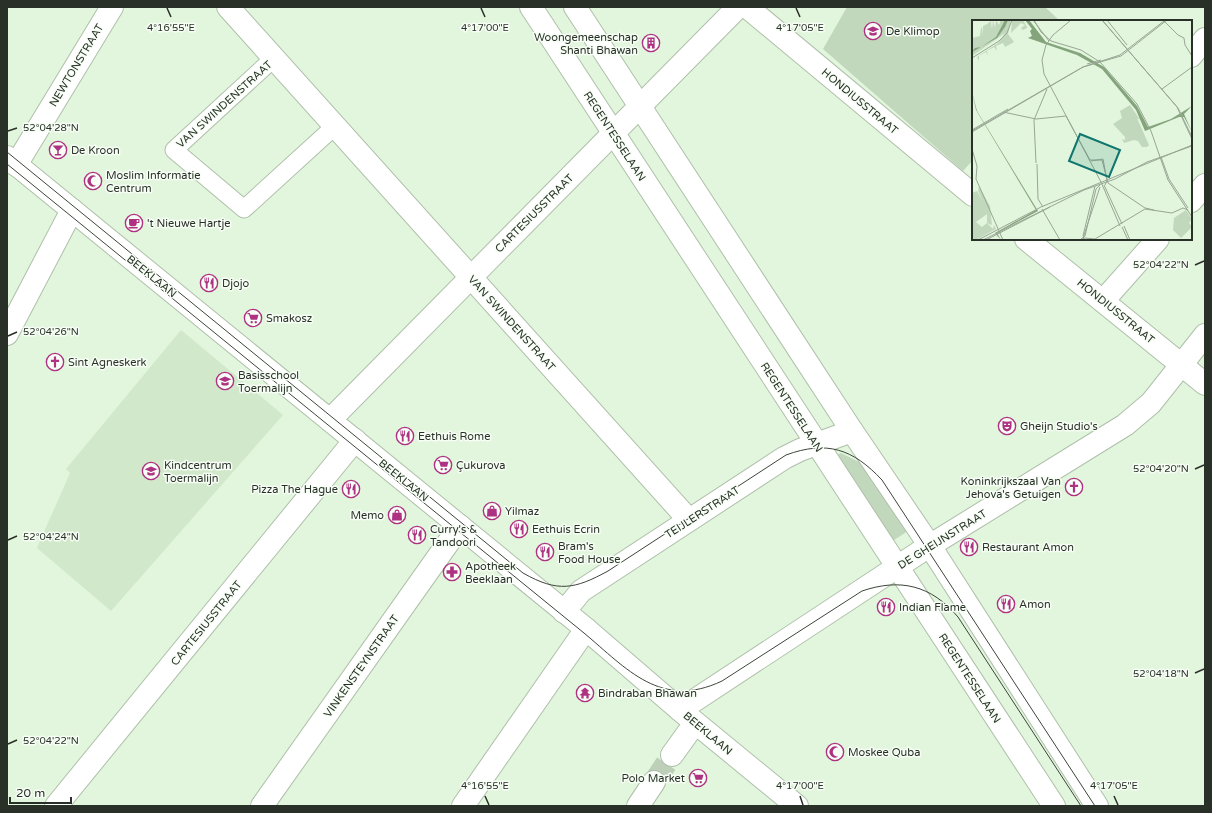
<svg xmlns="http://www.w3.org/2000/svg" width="1212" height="813" font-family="'Varela Round',sans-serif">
<rect width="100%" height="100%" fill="#e2f5dd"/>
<path fill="#d1e8cb" d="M181,330l102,85 -172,196 -74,-63 33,-75 -4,-4z"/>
<g fill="#c2d8bd">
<path d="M847,7h198l15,14h-87v139l-10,11 -140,-122z"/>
<path d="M841,453l22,11 48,65 -23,15 -56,-87z"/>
</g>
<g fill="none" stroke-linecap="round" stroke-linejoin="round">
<path stroke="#bdceb9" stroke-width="22" stroke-dasharray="22 11" stroke-linecap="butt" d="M654,782l18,-27"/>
<defs>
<path id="pedestrian" d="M274,58l-100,92 70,59 91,-83"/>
<g id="minor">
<path d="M228,7l461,513"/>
<path d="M531,7l523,799"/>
<path d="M575,7l277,424"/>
<path d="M747,7l226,188"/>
<path d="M1191,56l14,-17"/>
<path d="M16,165l96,-158"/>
<path d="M1191,201l14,-16"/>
<path d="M1026,239l179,145"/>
<path d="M1103,301l55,-62"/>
<path d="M7,334l65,-124"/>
<path d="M330,420l408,-413"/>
<path d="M680,710l246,-162 199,-123 26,-22 54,-68"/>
<path d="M672,755l23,-32"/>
<path d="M56,806l299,-366"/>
<path d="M262,806l198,-280"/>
<path d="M463,806l123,-177"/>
<path d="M638,806l16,-24"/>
</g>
<g id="tertiary">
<path d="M7,157l579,472 94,81 117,96"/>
<path d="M564,612l17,-21 203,-133 16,-8 52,-19 78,115 167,260"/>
</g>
</defs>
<use href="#pedestrian" stroke="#aec0a9" stroke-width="19"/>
<use href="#minor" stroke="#aec0a9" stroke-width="24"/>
<use href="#tertiary" stroke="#aec0a9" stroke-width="24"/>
<use href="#pedestrian" stroke="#fff" stroke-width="17"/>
<use href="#minor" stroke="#fff" stroke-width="22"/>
<use href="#tertiary" stroke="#fff" stroke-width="22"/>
<g stroke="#3d453a" stroke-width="1">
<path d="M7,152l516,421c35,20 52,16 85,-2l178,-116c41,-15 67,-6 96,25l213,326"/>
<path d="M7,164l577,469c43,36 77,77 138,48l140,-90c38,-13 69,-6 96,26l123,189"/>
</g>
</g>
<path fill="none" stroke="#293027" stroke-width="1.5" d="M167,8l4,9M481,8l4,9M796,8l4,9M8,131l9,-3M1195,265l9,-4M8,336l9,-4M1195,469l9,-4M8,540l9,-4M1195,673l9,-4M8,744l9,-4M485,796l4,9M800,796l3,9M1114,796l4,9"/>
<defs>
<symbol id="school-ring" viewBox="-11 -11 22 22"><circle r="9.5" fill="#f7fef5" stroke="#ae3182" stroke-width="1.5"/><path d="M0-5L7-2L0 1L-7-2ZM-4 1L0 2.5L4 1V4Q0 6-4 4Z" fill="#ae3182"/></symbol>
<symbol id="building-ring" viewBox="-11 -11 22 22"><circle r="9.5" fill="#f7fef5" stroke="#ae3182" stroke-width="1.5"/><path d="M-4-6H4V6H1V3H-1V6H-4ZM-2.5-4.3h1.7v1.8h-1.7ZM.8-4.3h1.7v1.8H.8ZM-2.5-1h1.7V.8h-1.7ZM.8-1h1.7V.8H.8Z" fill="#ae3182"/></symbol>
<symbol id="bar-ring" viewBox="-11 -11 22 22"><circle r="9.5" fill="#f7fef5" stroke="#ae3182" stroke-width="1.5"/><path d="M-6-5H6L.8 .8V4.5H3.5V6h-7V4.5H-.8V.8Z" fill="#ae3182"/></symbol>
<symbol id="mosque-ring" viewBox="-11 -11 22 22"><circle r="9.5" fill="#f7fef5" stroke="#ae3182" stroke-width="1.5"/><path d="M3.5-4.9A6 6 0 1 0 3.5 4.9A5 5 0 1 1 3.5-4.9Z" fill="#ae3182"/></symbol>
<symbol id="cafe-ring" viewBox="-11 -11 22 22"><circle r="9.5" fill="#f7fef5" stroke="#ae3182" stroke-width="1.5"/><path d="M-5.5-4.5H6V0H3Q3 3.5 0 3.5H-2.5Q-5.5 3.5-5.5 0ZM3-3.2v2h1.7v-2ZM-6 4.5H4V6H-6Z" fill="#ae3182"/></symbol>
<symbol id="restaurant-ring" viewBox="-11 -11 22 22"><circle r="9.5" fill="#f7fef5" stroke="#ae3182" stroke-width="1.5"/><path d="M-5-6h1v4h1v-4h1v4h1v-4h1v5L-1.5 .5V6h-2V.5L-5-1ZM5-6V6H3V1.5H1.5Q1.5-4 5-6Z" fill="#ae3182"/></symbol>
<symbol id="supermarket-ring" viewBox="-11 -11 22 22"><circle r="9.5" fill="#f7fef5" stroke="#ae3182" stroke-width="1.5"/><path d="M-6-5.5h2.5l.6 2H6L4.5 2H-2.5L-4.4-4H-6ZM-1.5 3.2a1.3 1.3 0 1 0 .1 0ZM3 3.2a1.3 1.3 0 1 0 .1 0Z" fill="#ae3182"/></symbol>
<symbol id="church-ring" viewBox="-11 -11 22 22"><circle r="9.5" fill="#f7fef5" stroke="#ae3182" stroke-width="1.5"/><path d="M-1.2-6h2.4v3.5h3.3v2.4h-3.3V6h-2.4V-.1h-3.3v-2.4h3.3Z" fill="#ae3182"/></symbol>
<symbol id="theatre-ring" viewBox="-11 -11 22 22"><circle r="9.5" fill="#f7fef5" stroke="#ae3182" stroke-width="1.5"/><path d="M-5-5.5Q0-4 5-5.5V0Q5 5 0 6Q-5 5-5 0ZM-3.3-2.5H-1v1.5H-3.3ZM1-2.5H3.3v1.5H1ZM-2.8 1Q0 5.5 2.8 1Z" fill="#ae3182"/></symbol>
<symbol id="shop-ring" viewBox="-11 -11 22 22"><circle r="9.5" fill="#f7fef5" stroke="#ae3182" stroke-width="1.5"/><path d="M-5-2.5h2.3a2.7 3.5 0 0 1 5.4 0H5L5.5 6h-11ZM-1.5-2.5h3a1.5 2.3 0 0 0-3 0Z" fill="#ae3182"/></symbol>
<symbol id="pharmacy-ring" viewBox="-11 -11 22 22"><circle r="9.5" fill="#f7fef5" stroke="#ae3182" stroke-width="1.5"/><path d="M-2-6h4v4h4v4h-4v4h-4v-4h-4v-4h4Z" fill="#ae3182"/></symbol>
<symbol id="temple-ring" viewBox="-11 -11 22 22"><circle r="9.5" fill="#f7fef5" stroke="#ae3182" stroke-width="1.5"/><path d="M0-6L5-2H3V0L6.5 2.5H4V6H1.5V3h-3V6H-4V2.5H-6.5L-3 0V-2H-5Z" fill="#ae3182"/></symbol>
</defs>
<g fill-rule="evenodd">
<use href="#school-ring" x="863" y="21" width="20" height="20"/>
<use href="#building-ring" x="641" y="33" width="20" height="20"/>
<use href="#bar-ring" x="48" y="140" width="20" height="20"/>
<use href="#mosque-ring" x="83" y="171" width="20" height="20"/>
<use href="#cafe-ring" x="124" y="213" width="20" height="20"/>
<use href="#restaurant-ring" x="199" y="273" width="20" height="20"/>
<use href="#supermarket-ring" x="243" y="308" width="20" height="20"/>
<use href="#church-ring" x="45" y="352" width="20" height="20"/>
<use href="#school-ring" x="215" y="371" width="20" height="20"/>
<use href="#theatre-ring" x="997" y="416" width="20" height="20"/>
<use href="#restaurant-ring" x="395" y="426" width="20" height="20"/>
<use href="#supermarket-ring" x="433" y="455" width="20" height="20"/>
<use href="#school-ring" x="141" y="461" width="20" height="20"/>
<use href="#church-ring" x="1064" y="477" width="20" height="20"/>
<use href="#restaurant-ring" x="341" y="479" width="20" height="20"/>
<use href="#shop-ring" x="482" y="501" width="20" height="20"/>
<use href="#shop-ring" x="387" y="505" width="20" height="20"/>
<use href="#restaurant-ring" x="509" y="519" width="20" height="20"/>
<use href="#restaurant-ring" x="407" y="525" width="20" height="20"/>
<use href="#restaurant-ring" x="959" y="537" width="20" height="20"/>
<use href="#restaurant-ring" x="535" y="542" width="20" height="20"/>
<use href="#pharmacy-ring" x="442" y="562" width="20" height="20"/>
<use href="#restaurant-ring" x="996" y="594" width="20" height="20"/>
<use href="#restaurant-ring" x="876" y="597" width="20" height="20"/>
<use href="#temple-ring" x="575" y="683" width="20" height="20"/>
<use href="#mosque-ring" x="825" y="742" width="20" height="20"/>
<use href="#supermarket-ring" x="688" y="768" width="20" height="20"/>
</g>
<g text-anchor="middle" stroke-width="3" stroke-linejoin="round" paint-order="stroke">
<g font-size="11" fill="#293027" stroke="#f7fef5" text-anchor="start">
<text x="886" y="35">De Klimop</text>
<text x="638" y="41" text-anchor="end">Woongemeenschap<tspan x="638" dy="13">Shanti Bhawan</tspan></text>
<text x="71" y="154">De Kroon</text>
<text x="106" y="179">Moslim Informatie<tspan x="106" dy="13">Centrum</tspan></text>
<text x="147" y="227">'t Nieuwe Hartje</text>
<text x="222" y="287">Djojo</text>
<text x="266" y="322">Smakosz</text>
<text x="68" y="366">Sint Agneskerk</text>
<text x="238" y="379">Basisschool<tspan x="238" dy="13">Toermalijn</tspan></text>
<text x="1020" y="430">Gheijn Studio's</text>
<text x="418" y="440">Eethuis Rome</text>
<text x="164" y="469">Kindcentrum<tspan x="164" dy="13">Toermalijn</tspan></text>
<text x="456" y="469">Çukurova</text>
<text x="1061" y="485" text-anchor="end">Koninkrijkszaal Van<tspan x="1061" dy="13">Jehova's Getuigen</tspan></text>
<text x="338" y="493" text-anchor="end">Pizza The Hague</text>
<text x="505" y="515">Yilmaz</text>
<text x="384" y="519" text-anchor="end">Memo</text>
<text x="430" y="533">Curry's &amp;<tspan x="430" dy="13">Tandoori</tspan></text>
<text x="532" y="533">Eethuis Ecrin</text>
<text x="558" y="550">Bram's<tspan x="558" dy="13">Food House</tspan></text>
<text x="982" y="551">Restaurant Amon</text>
<text x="465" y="570">Apotheek<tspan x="465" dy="13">Beeklaan</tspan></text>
<text x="1019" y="608">Amon</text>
<text x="899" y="611">Indian Flame</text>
<text x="598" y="697">Bindraban Bhawan</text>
<text x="848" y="756">Moskee Quba</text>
<text x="685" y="782" text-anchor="end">Polo Market</text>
</g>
<g font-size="11" fill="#293027" stroke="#f7fef5">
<text transform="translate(76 65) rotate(-59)" y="4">NEWTONSTRAAT</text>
<text transform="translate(860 101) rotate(40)" y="4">HONDIUSSTRAAT</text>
<text transform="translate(224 104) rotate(-42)" y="4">VAN SWINDENSTRAAT</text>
<text transform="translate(615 136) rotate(57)" y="4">REGENTESSELAAN</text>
<text transform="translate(534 213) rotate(-45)" y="4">CARTESIUSSTRAAT</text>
<text transform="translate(152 276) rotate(39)" y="4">BEEKLAAN</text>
<text transform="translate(1116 311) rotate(39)" y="4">HONDIUSSTRAAT</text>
<text transform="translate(512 323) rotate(48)" y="4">VAN SWINDENSTRAAT</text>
<text transform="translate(792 407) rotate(57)" y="4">REGENTESSELAAN</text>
<text transform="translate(404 480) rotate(39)" y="4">BEEKLAAN</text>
<text transform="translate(702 512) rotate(-33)" y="4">TEIJLERSTRAAT</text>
<text transform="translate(942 539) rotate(-32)" y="4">DE GHEIJNSTRAAT</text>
<text transform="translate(206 623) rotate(-51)" y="4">CARTESIUSSTRAAT</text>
<text transform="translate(361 666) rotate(-55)" y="4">VINKENSTEYNSTRAAT</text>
<text transform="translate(970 678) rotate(57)" y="4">REGENTESSELAAN</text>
<text transform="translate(708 733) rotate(40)" y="4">BEEKLAAN</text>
</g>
</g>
<g transform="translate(972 20)">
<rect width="220" height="220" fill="#e2f5dd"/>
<path d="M21,0l2,8 1,-8 3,5 2,-5h10l-3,14 6,8 -9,5 -2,-4 -7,3 1,5 -3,-4 -7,4 1,5 -2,-4 -7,4v5l-2,-4 21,-14 7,-10 -33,23v-18l8,-2 1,-8 1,-1 1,9v-10l4,-2v9v-9l4,-3 1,9zM40,0h11l4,7v1l-4,2 -2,-2 4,-3 -4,-2 -10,10zM158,85l10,15 -3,-2 12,27 -2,2h-5l-4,-6 -4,-1 -10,3 -2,-4 3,1v-3l-12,-13 9,-6 -2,-7zM7,166l11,20 2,19 -5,-2v-9l-11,8 6,5 5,-4 6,6 1,-4 2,4 -20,11 -4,-2v-45l5,-2 6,11 -5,-11zM214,190l6,9 -3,4 3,4 -11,11 -8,-8 1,-12z" fill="#c2d8bd"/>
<path d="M33,0h3l-3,7 -8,11 -25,14 3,-4 6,-1 15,-10zM53,0h4l17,22 34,11 24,14 33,39 11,21 23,-8 21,-13 -8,8 8,18 -8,-15h-5l-34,14 -9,-21 -34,-41 -25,-14 -49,-17 4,-2 -2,-5 2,-2zM0,72l5,19 61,100 -41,22 4,7 -6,-7 41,-23 -60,-100z" fill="#84a47c"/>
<path fill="none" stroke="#98a694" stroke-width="1" d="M61,0l16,21M62,0l7,12 10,9 30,9 19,12 37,42 14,27 17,49 24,37M99,0l-18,15 -7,10 -4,15 2,14 57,108 19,44M130,0l75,87 15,32M130,0l76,88 14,29M135,0l20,25M0,38l27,-17 8,-8 5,-13M115,44l14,-4M190,69l30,-22M31,92l33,7 30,-3 24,44h12l6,23 37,25 9,2M0,110l36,-21M0,111l111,-64 37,-12 44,-34 14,14 6,3 1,7 7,11M0,112l111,-65 38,-11 46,-36M0,129l5,17 -1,13 27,61M189,137l8,22 19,29M119,141l12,-2 4,22 -2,4M64,143l-2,-43 13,-31M65,144l1,35 5,8M132,165l18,39M70,189l18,31M152,206l6,14M150,207l6,13M111,216l12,-50M113,216l-2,2 17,-51M6,220l63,-33 151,-62M11,220l101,-50 31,-11 32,-17 45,-16M14,220l64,-33M107,220l6,-2 10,1 50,-30 27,4 11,-5 5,2M108,220l5,-4 11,-47 4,-4"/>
<path fill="#0f766e" fill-opacity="0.15" stroke="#0f766e" stroke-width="2" d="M108,114l40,16 -11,27 -40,-16z"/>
<rect width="220" height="220" fill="none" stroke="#293027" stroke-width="2"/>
</g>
<g font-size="10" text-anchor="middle" fill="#293027" stroke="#f7fef5" stroke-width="3" stroke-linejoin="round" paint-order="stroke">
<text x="171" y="31">4°16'55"E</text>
<text x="485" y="31">4°17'00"E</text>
<text x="800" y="31">4°17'05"E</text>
<text x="51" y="131">52°04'28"N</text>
<text x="1161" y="268">52°04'22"N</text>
<text x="51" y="335">52°04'26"N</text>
<text x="1161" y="472">52°04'20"N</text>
<text x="51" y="540">52°04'24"N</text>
<text x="1161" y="677">52°04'18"N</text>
<text x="51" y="744">52°04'22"N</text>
<text x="485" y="789">4°16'55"E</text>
<text x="800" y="789">4°17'00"E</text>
<text x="1114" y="789">4°17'05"E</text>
</g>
<rect width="1212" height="813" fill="none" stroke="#293027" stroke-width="16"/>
<path d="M10 797v6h61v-6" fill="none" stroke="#293027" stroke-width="2"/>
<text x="16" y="797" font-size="12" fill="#293027" stroke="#f7fef5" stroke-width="3" paint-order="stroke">20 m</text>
</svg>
